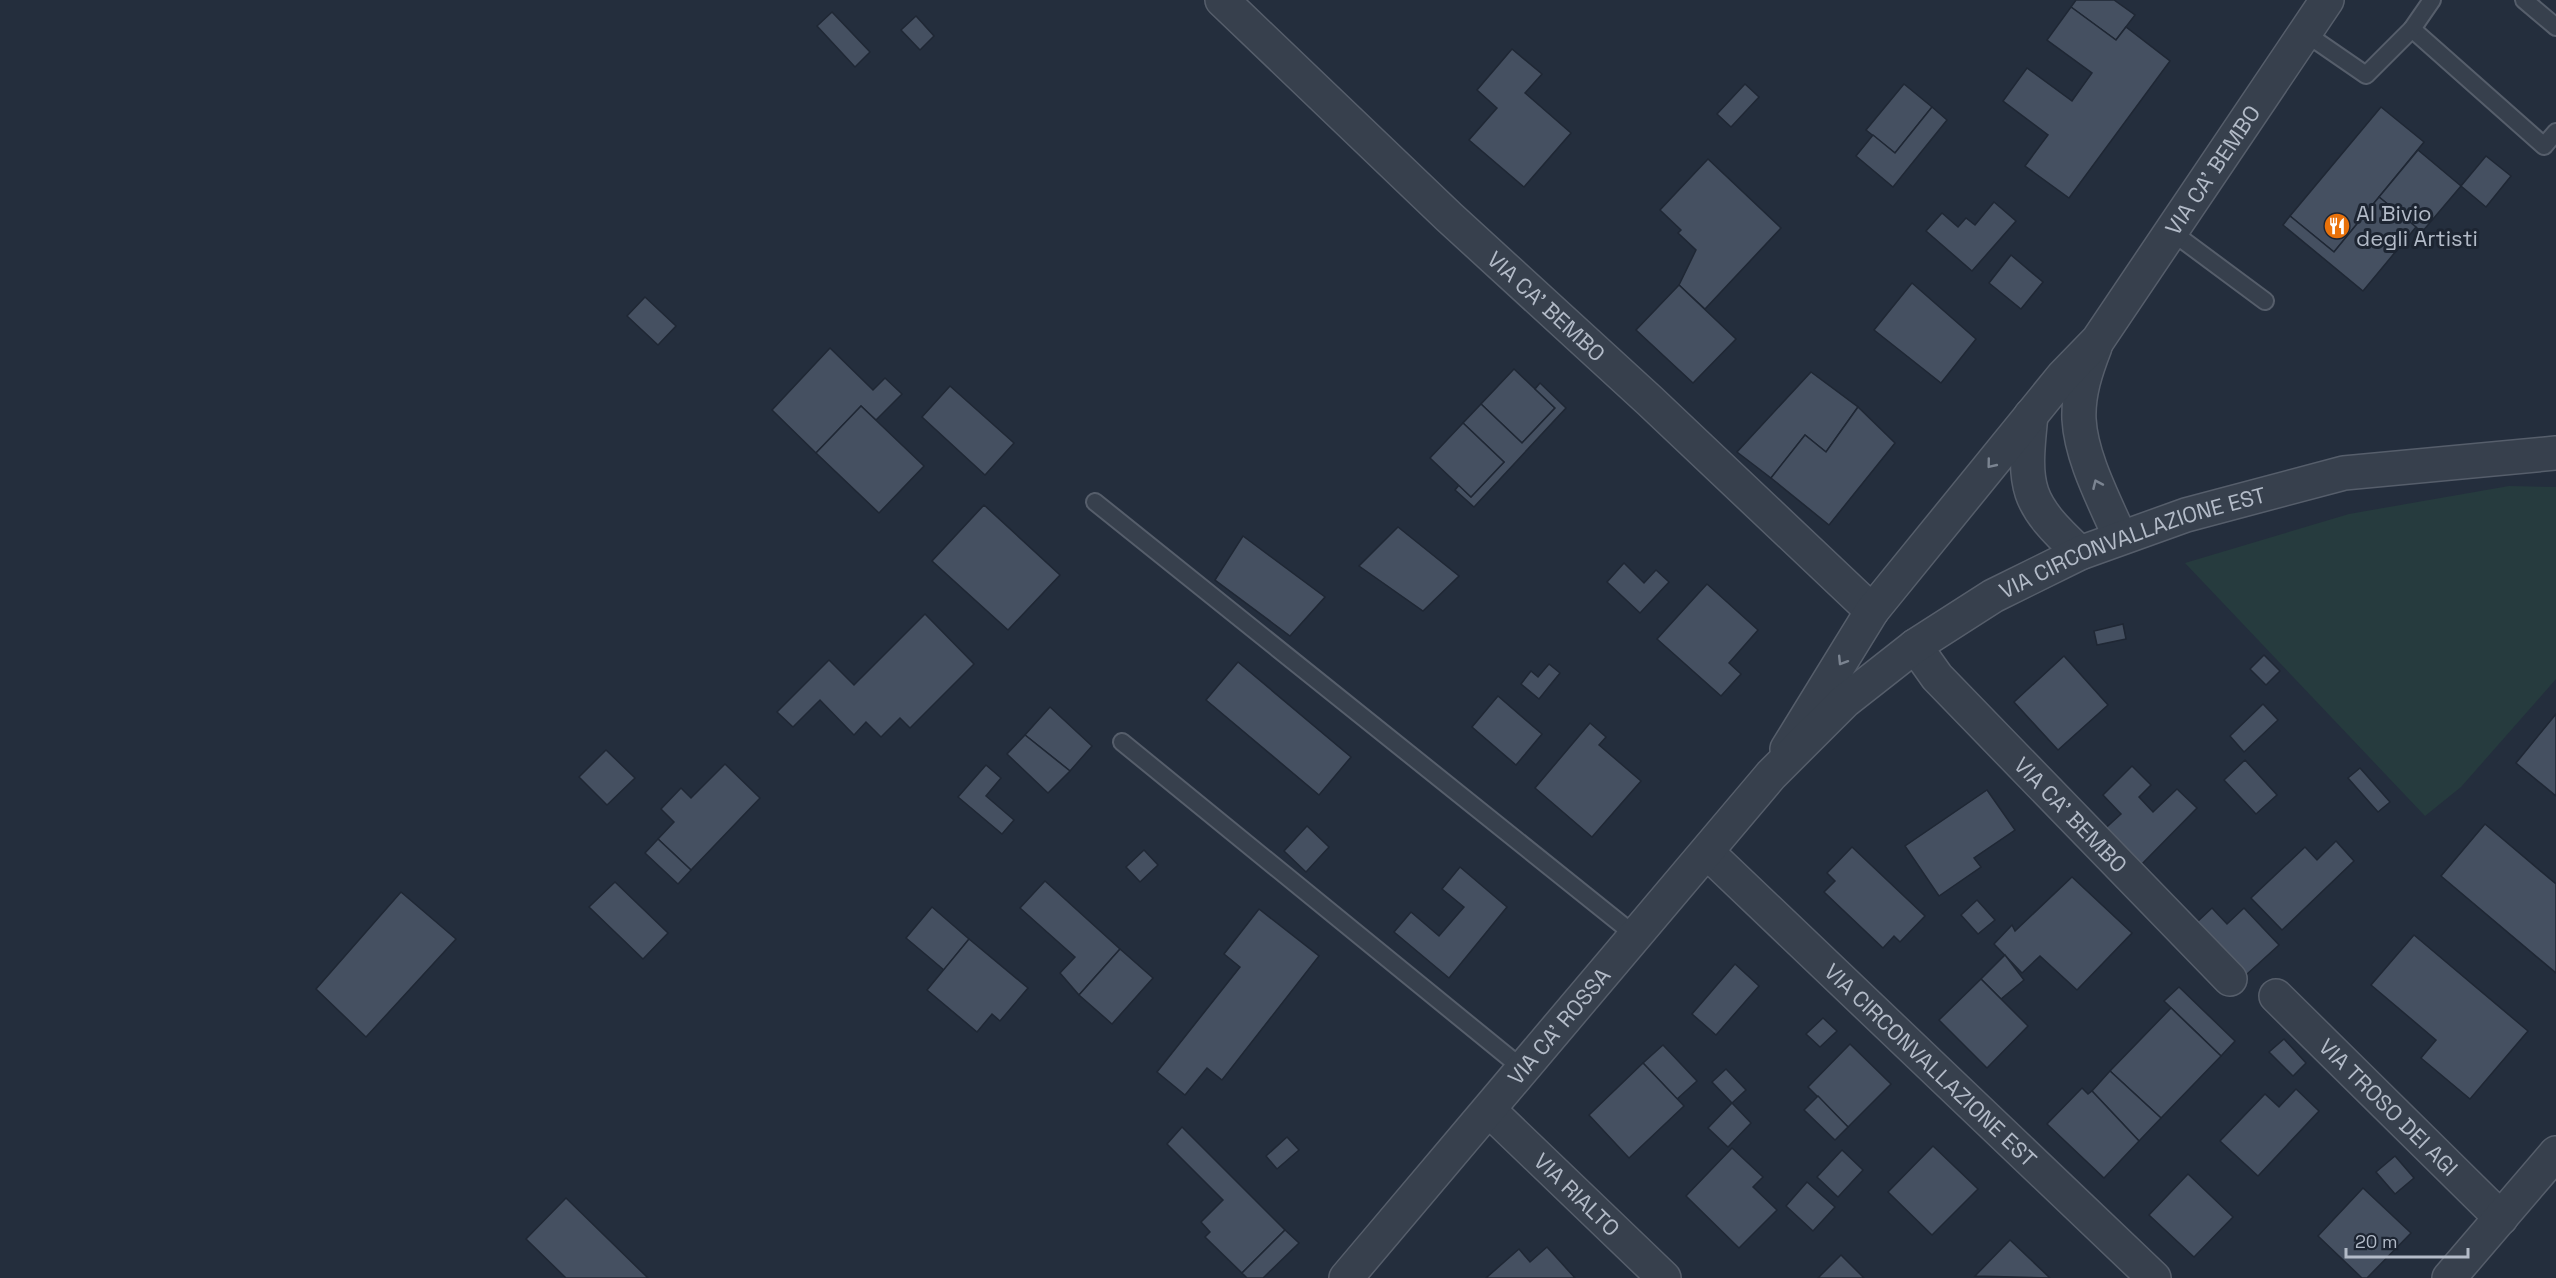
<svg xmlns="http://www.w3.org/2000/svg" width="2556" height="1278" font-family="'Space Grotesk',sans-serif">
<rect width="100%" height="100%" fill="#242e3d"/>
<path fill="#263b3e" d="M2509,486l47,1v192l-95,108 -36,29 -240,-253 164,-49z"/>
<g fill="#455061" stroke="#1f2734" stroke-width="1.5">
<path d="M2076,0h38l21,15 -19,25 -45,-33z"/>
<path d="M2071,7l45,33 10,-13 44,34 -101,137 -44,-32 23,-31 -45,-34 24,-33 45,33 20,-28 -45,-33z"/>
<path d="M832,12l38,40 -15,15 -38,-41z"/>
<path d="M916,16l18,20 -14,14 -19,-20z"/>
<path d="M1512,49l30,25 -17,19 46,40 -47,54 -55,-47 28,-32 -20,-18z"/>
<path d="M1745,84l14,13 -28,30 -14,-13z"/>
<path d="M1904,84l28,23 -37,46 -29,-23z"/>
<path d="M1932,107l15,13 -54,67 -37,-31 17,-21 22,18z"/>
<path d="M2381,107l43,35 -90,110 -44,-36z"/>
<path d="M2418,150l43,36 -39,46 -43,-35z"/>
<path d="M2486,156l25,20 -25,31 -25,-21z"/>
<path d="M1708,159l73,69 -76,81 -26,-24 17,-35 -18,-17 3,-3 -21,-20z"/>
<path d="M2379,197l37,30 -53,64 -80,-66 7,-9 44,36z"/>
<path d="M1994,202l22,19 -44,50 -46,-40 16,-18 16,14 8,-9 9,7z"/>
<path d="M2011,255l32,27 -22,27 -32,-26z"/>
<path d="M1912,283l64,56 -35,44 -67,-53z"/>
<path d="M1679,285l57,54 -43,44 -57,-53z"/>
<path d="M645,297l31,29 -18,19 -31,-29z"/>
<path d="M830,348l43,42 12,-12 17,16 -26,26 -15,-14 -45,47 -44,-43z"/>
<path d="M1514,369l41,39 -33,35 -41,-39z"/>
<path d="M1811,372l47,35 -32,45 -21,-17 -34,43 -34,-26z"/>
<path d="M1540,383l26,25 -92,99 -19,-17 4,-5 12,12 33,-35 -41,-39 18,-19 41,39 33,-35 -20,-19z"/>
<path d="M950,386l64,57 -29,32 -63,-58z"/>
<path d="M861,406l63,60 -45,47 -63,-60z"/>
<path d="M1858,407l37,36 -66,82 -58,-47 34,-43 21,17z"/>
<path d="M1463,423l41,39 -33,35 -41,-39z"/>
<path d="M984,505l76,70 -52,55 -76,-69z"/>
<path d="M1398,527l61,49 -36,35 -64,-45z"/>
<path d="M1243,536l82,61 -35,39 -75,-56z"/>
<path d="M1624,563l20,20 12,-13 13,12 -29,31 -33,-31z"/>
<path d="M1707,584l51,46 -29,33 12,11 -20,22 -64,-57z"/>
<path d="M925,614l49,50 -64,64 -10,-10 -19,19 -15,-15 -12,13 -34,-35 -27,27 -16,-15 52,-52 25,25z"/>
<path d="M2123,624l3,15 -29,6 -3,-14z"/>
<path d="M2264,655l16,16 -14,14 -16,-16z"/>
<path d="M2064,656l44,49 -50,45 -44,-48z"/>
<path d="M1238,662l113,95 -32,38 -113,-95z"/>
<path d="M1549,664l11,9 -21,26 -18,-15 10,-13 7,6z"/>
<path d="M1498,696l44,38 -26,31 -44,-38z"/>
<path d="M2263,704l15,16 -34,32 -14,-16z"/>
<path d="M1050,707l42,39 -22,25 -45,-36z"/>
<path d="M2556,714v82l-40,-33z"/>
<path d="M1590,723l16,14 -7,8 42,36 -49,56 -57,-49z"/>
<path d="M1025,735l45,36 -22,22 -41,-39z"/>
<path d="M606,750l29,28 -28,27 -28,-28z"/>
<path d="M2245,760l32,35 -21,19 -32,-34z"/>
<path d="M725,764l35,34 -69,72 -33,-31 16,-17 -13,-13 20,-21 10,10z"/>
<path d="M986,765l15,13 -15,18 28,24 -12,14 -44,-37z"/>
<path d="M2132,766l19,19 -12,12 14,15 24,-23 20,19 -62,63 -37,-36 23,-21 -18,-19z"/>
<path d="M2360,768l30,34 -12,10 -30,-34z"/>
<path d="M1987,790l28,40 -41,28 7,9 -42,29 -34,-50z"/>
<path d="M2485,824l71,60v89l-115,-97z"/>
<path d="M1307,826l22,21 -23,25 -22,-21z"/>
<path d="M658,839l33,31 -13,14 -33,-31z"/>
<path d="M2336,841l18,20 -72,69 -31,-32 54,-51 12,13z"/>
<path d="M1852,847l73,69 -25,26 -6,-6 -11,12 -59,-56 11,-11 -8,-8z"/>
<path d="M1144,850l14,15 -18,17 -14,-15z"/>
<path d="M1460,867l47,40 -58,71 -55,-46 17,-20 28,24 25,-29 -22,-18z"/>
<path d="M2072,877l60,56 -55,57 -37,-34 -18,17 -28,-29 18,-19 3,6z"/>
<path d="M1045,881l75,68 -41,46 -19,-22 15,-16 -55,-49z"/>
<path d="M615,882l53,51 -25,26 -54,-52z"/>
<path d="M401,892l55,47 -90,98 -50,-48z"/>
<path d="M1977,900l18,20 -17,14 -17,-19z"/>
<path d="M932,907l37,32 -25,31 -38,-32z"/>
<path d="M2212,908l15,16 17,-16 35,37 -33,30 -50,-52z"/>
<path d="M1259,909l60,47 -97,124 -15,-12 -22,27 -28,-23 83,-105 -16,-13z"/>
<path d="M2414,935l114,96 -58,68 -49,-41 15,-18 -65,-55z"/>
<path d="M969,939l59,49 -28,33 -8,-7 -15,18 -50,-42z"/>
<path d="M1120,949l33,29 -41,46 -33,-29z"/>
<path d="M2005,955l19,25 -23,19 -20,-20z"/>
<path d="M1735,964l24,22 -43,49 -24,-21z"/>
<path d="M1981,979l47,47 -41,42 -48,-48z"/>
<path d="M2179,987l56,54 -14,15 -57,-55z"/>
<path d="M2171,1008l50,48 -60,62 -51,-47z"/>
<path d="M1823,1018l14,13 -17,16 -14,-13z"/>
<path d="M2284,1039l22,24 -13,13 -24,-24z"/>
<path d="M1850,1044l41,40 -43,43 -40,-40z"/>
<path d="M1663,1045l34,36 -20,18 -34,-36z"/>
<path d="M1643,1063l41,43 -55,52 -40,-43z"/>
<path d="M1726,1069l20,21 -14,13 -20,-21z"/>
<path d="M2110,1071l51,47 -22,23 -47,-50z"/>
<path d="M2082,1088l6,6 4,-3 47,50 -35,37 -57,-54z"/>
<path d="M2296,1089l23,22 -61,65 -38,-35 45,-47 14,13z"/>
<path d="M1818,1096l30,31 -13,13 -31,-30z"/>
<path d="M1732,1103l19,20 -23,24 -20,-19z"/>
<path d="M1182,1127l103,103 -43,43 -37,-36 5,-5 -9,-10 22,-22 -56,-56z"/>
<path d="M1287,1137l12,13 -22,19 -11,-13z"/>
<path d="M1933,1146l45,43 -46,46 -44,-43z"/>
<path d="M1732,1148l31,29 -10,10 24,23 -38,38 -53,-52z"/>
<path d="M1842,1150l21,20 -25,27 -21,-20z"/>
<path d="M2395,1156l19,22 -19,16 -19,-22z"/>
<path d="M2188,1174l45,43 -39,40 -45,-42z"/>
<path d="M1807,1182l28,25 -22,24 -27,-25z"/>
<path d="M2363,1188l48,45 -44,45h-5l-44,-42z"/>
<path d="M566,1198l82,80h-82l-40,-39z"/>
<path d="M1285,1230l14,13 -36,35h-16l-5,-5z"/>
<path d="M2010,1240l40,38 -75,-2z"/>
<path d="M1547,1247l28,31h-89l33,-29 11,13z"/>
<path d="M1841,1255l23,23h-46z"/>
</g>
<g fill="none" stroke-linecap="round" stroke-linejoin="round">
<defs>
<g id="service">
<path d="M2524,0l32,27"/>
<path d="M2412,29l132,117 12,-14"/>
<path d="M2305,33l61,42 46,-46 20,-29"/>
<path d="M2172,232l93,69"/>
<path d="M1095,502l541,434"/>
<path d="M1122,742l401,327"/>
</g>
<g id="minor">
<path id="s1" d="M1222,0l227,217 201,184 222,210"/>
<path d="M2095,347c-9,23 -17,47 -16,72 2,39 26,83 41,118"/>
<path d="M2031,415c-8,74 -6,87 49,138"/>
<path id="s2" d="M1915,646l22,31 293,302"/>
<path id="s3" d="M1787,749l85,-138 191,-235 35,-36 229,-340"/>
<path id="s4" d="M1707,852l447,426"/>
<path id="s5" d="M2276,996l225,222"/>
<path id="s6" d="M1489,1110l175,168"/>
<path d="M2449,1278l107,-125"/>
</g>
<g id="tertiary">
<path id="s7" d="M1346,1278l425,-503 74,-74 70,-55 78,-50 87,-43 106,-38 158,-42 212,-20"/>
</g>
</defs>
<use href="#service" stroke="#565e6b" stroke-width="20"/>
<use href="#minor" stroke="#565e6b" stroke-width="36"/>
<use href="#tertiary" stroke="#565e6b" stroke-width="36"/>
<use href="#service" stroke="#37404d" stroke-width="16"/>
<use href="#minor" stroke="#37404d" stroke-width="33"/>
<use href="#tertiary" stroke="#37404d" stroke-width="33"/>
</g>
<defs><path id="oneway-chevron" d="M-2-3.5L2.5 0L-2 3.5" fill="none" stroke-width="1.6" stroke-linecap="round" stroke-linejoin="round" transform="scale(1.5)"/></defs>
<g stroke="#7b8491">
<use href="#oneway-chevron" transform="translate(1991 464) rotate(129)"/>
<use href="#oneway-chevron" transform="translate(2097 484) rotate(-114)"/>
<use href="#oneway-chevron" transform="translate(1842 661) rotate(122)"/>
</g>
<defs>
<symbol id="restaurant-disc" viewBox="-11 -11 22 22"><circle r="9.5" fill="#e8710a" stroke="#1d2532"/><path d="M-5-6h1v4h1v-4h1v4h1v-4h1v5L-1.5 .5V6h-2V.5L-5-1ZM5-6V6H3V1.5H1.5Q1.5-4 5-6Z" fill="#fff"/></symbol>
</defs>
<g fill-rule="evenodd">
<use href="#restaurant-disc" x="2322" y="211" width="30" height="30"/>
</g>
<g text-anchor="middle" stroke-width="6" stroke-linejoin="round" paint-order="stroke">
<g font-size="22" fill="#b3bbc8" stroke="#1d2532">
<text dy="8" stroke="none"><textPath href="#s3" startOffset="720">VIA CA' BEMBO</textPath></text>
<text dy="8" stroke="none"><textPath href="#s1" startOffset="446">VIA CA' BEMBO</textPath></text>
<text dy="8" stroke="none"><textPath href="#s7" startOffset="1095">VIA CIRCONVALLAZIONE EST</textPath></text>
<text dy="8" stroke="none"><textPath href="#s2" startOffset="230">VIA CA' BEMBO</textPath></text>
<text dy="8" stroke="none"><textPath href="#s7" startOffset="330">VIA CA' ROSSA</textPath></text>
<text dy="8" stroke="none"><textPath href="#s4" startOffset="309">VIA CIRCONVALLAZIONE EST</textPath></text>
<text dy="8" stroke="none"><textPath href="#s5" startOffset="158">VIA TROSO DEI AGI</textPath></text>
<text dy="8" stroke="none"><textPath href="#s6" startOffset="122">VIA RIALTO</textPath></text>
</g>
<g font-size="22" fill="#b3bbc8" stroke="#1d2532" text-anchor="start">
<text x="2356" y="221">Al Bivio<tspan x="2356" dy="25">degli Artisti</tspan></text>
</g>
</g>
<path d="M2346 1248v9h122v-9" fill="none" stroke="#b3bbc8" stroke-width="3"/>
<text x="2355" y="1248" font-size="18" fill="#b3bbc8" stroke="#1d2532" stroke-width="4.5" paint-order="stroke">20 m</text>
</svg>
